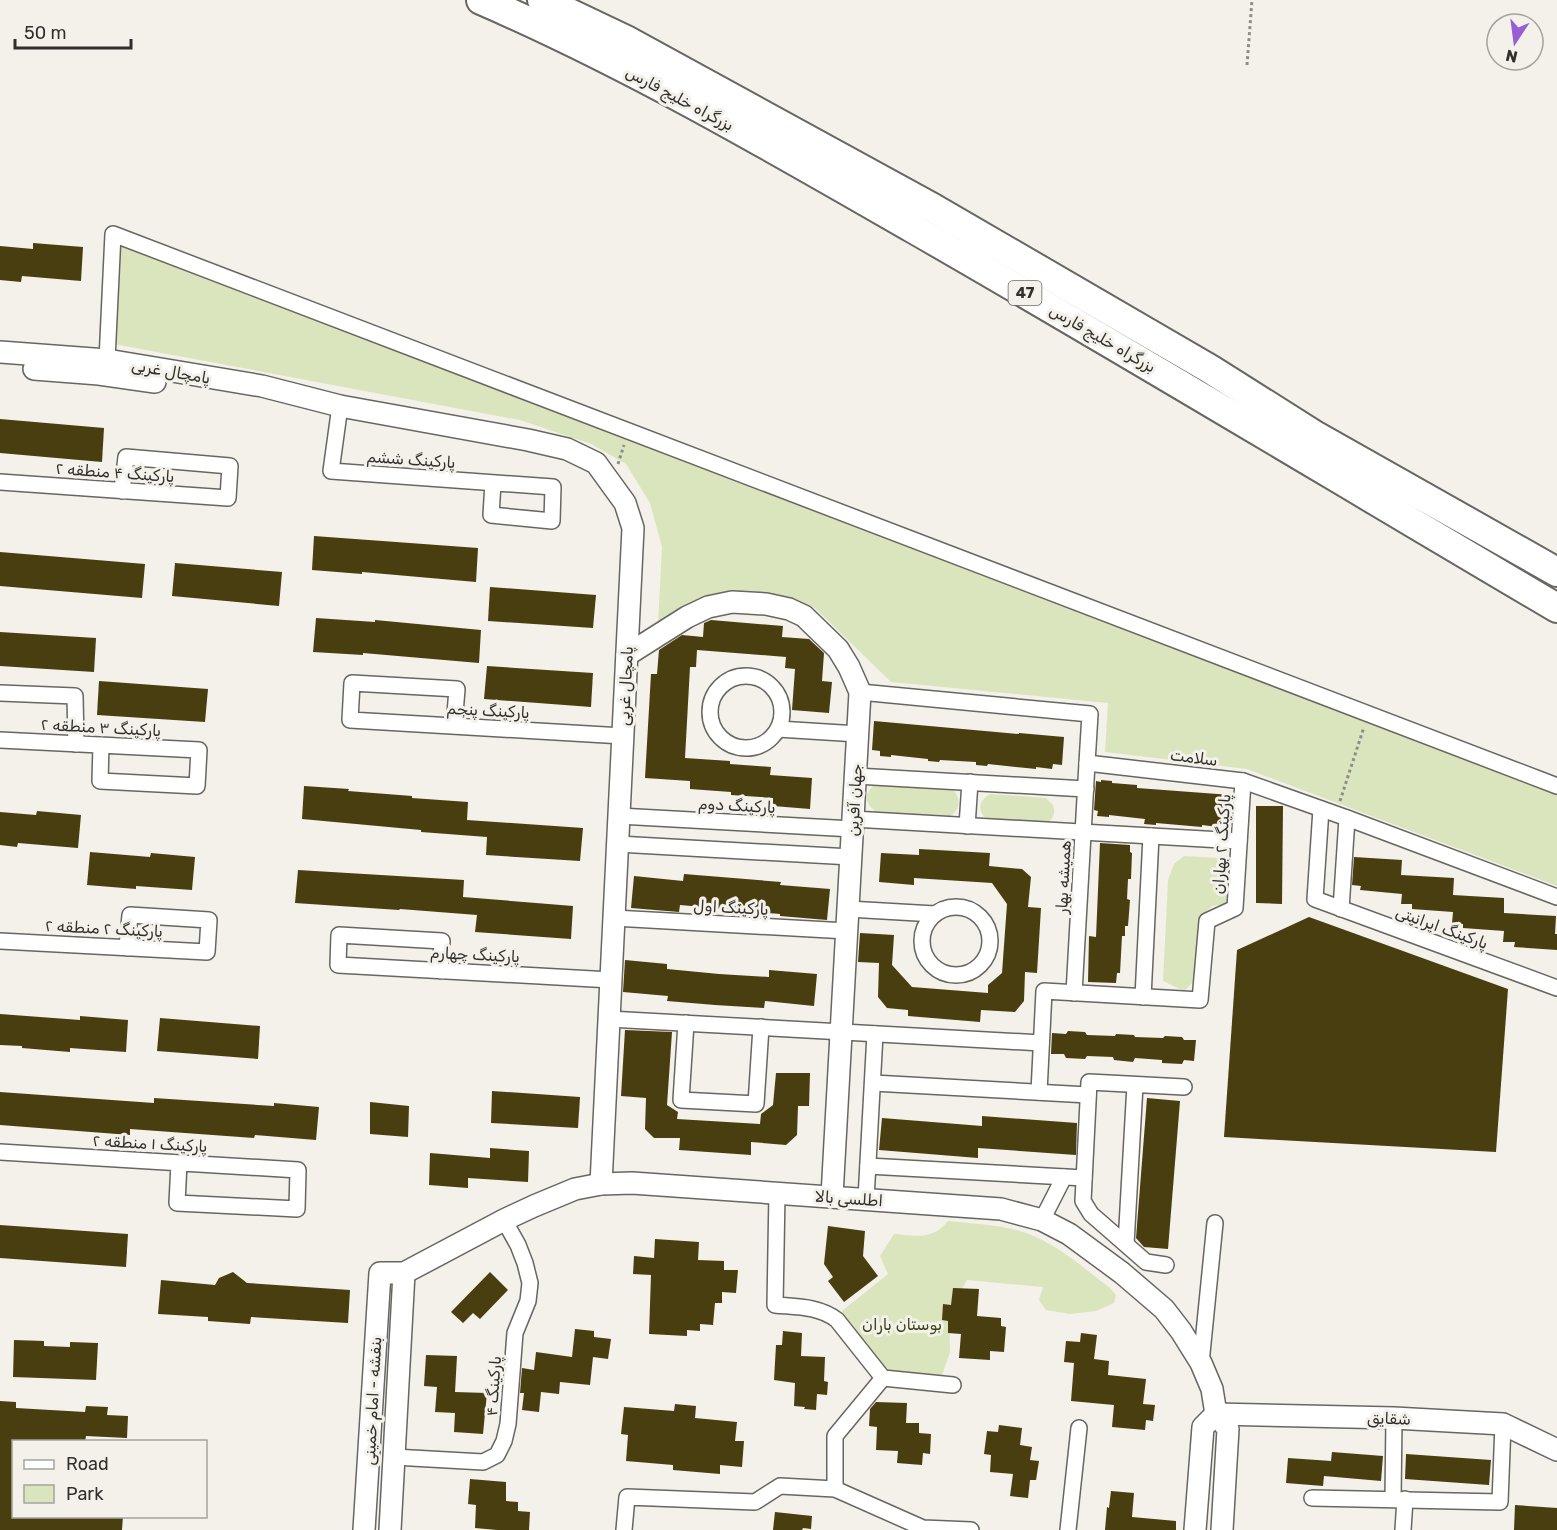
<svg xmlns="http://www.w3.org/2000/svg" width="1557" height="1530" font-family="Rubik,'Noto Sans Arabic',sans-serif">
<rect width="100%" height="100%" fill="#f3f1ea"/>
<g fill="#dbe5bd">
<path d="M120,232l1437,549v105l-310,-117 -142,-17 3,-49 -217,-21 -76,-74 -31,-11 -47,-5 -30,6 -49,27 4,-78 -12,-44 -24,-39 -35,-20 -71,-24 -406,-76z"/>
<path d="M874,784l75,3c14,9 12,24 -2,31l-70,-5 -8,-8 -2,-5v-6z"/>
<path d="M990,794l56,4 7,7c3,8 0,15 -8,19l-57,-4c-11,-8 -10,-20 2,-26z"/>
<path d="M1184,856l36,2 9,9v25l-3,12 -14,2 -11,11 -6,63 -11,11 -21,-10 5,-101 6,-16z"/>
<path d="M948,1221c27,3 64,4 88,16 27,12 50,33 74,51l6,7 -2,8 -18,8 -26,3 -24,-4 -7,-10 4,-13 -76,-7 -18,30 1,42 -11,32 -32,-4 -31,-14 -33,-38 -1,-17 46,-37 -8,-18 14,-22c22,2 39,6 54,-13z"/>
</g>
<g fill="#493e0f">
<path d="M33,243l50,4 -2,34 -59,-5 -1,6 -21,-2v-34l33,3z"/>
<path d="M0,419l104,9 -2,34 -102,-9z"/>
<path d="M314,536l164,12 -2,34 -114,-10v2l-50,-4z"/>
<path d="M0,552l145,12 -3,34 -142,-12z"/>
<path d="M175,563l107,9 -3,34 -107,-10z"/>
<path d="M490,587l106,8 -3,33 -105,-7z"/>
<path d="M316,618l59,4v-2l106,10 -2,33 -116,-10v2l-50,-3z"/>
<path d="M711,620l72,6 -1,11 27,2 15,14 -2,28 10,1 -3,31 -37,-3 3,-41 -10,-1 1,-11 -89,-7 -1,17h-6l-5,91 45,3v3l41,3 -1,8 42,3 -2,31 -37,-3v-8l-42,-3v-3l-41,-3v-8l-45,-3 6,-104h6l2,-24 23,-15 21,2 1,-14z"/>
<path d="M0,632l96,6 -2,34 -94,-6z"/>
<path d="M487,666l106,7 -2,34 -107,-8z"/>
<path d="M99,681l109,8 -3,33 -108,-7z"/>
<path d="M874,721l145,13v-1l45,4 -2,28 -9,-1 -1,5 -16,-2v2l-48,-5 -1,2 -11,-1v-3l-36,-2 -1,2 -11,-1v-2l-37,-4v2l-11,-1v-5l-8,-1z"/>
<path d="M1101,780l11,1v2l25,2v3l94,7 -3,28 -9,-1 -1,5 -16,-2v2l-46,-4v2l-12,-1 1,-5 -36,-4v2l-12,-1 1,-5 -4,-1 2,-29 5,1z"/>
<path d="M304,786l45,3 -1,2 64,5v2l56,4 -1,18 116,8 -3,33 -94,-6 1,-18 -66,-5v-2l-119,-11z"/>
<path d="M1256,806h27l-1,98 -26,-1z"/>
<path d="M37,811l44,4 -3,33 -60,-5 -1,4 -17,-2v-33l36,3z"/>
<path d="M1100,843l30,2v7l2,1 -1,26h-3l-1,20 3,1 -2,26h-3v10h-3l-2,37h-3l-1,10 -28,-1 1,-46 7,1z"/>
<path d="M919,849l71,4 -1,13 33,3 9,8 -3,30 13,1 -4,65 -12,-1 -1,29 -9,11 -34,-2 -1,12 -72,-6v-6l-21,-2 -9,-11 1,-34 -21,-1 2,-29 34,2 -2,30 20,22 76,6v-8l14,-12 5,-69 -15,-21 -78,-5v7l-35,-3 2,-29 38,2z"/>
<path d="M90,852l60,5 1,-4 44,4 -3,33 -56,-4v3l-49,-4z"/>
<path d="M1354,857l48,3 -1,15 53,3 -1,17 51,3v15l52,3 -1,18h2v16l-43,-3 1,-5h-12l1,-11 -41,-3v-4l-11,-1 1,-11 -41,-3v-5h-11l1,-10 -42,-4 1,-4 -9,-1z"/>
<path d="M298,870l166,10 -1,17 110,9 -2,33 -96,-7 2,-17 -77,-6 -1,1 -104,-7z"/>
<path d="M684,874l97,8 -1,3 50,4 -3,31 -47,-4v-2l-100,-9 -1,7 -48,-4 3,-32 49,5z"/>
<path d="M1309,917l199,72 -12,163 -272,-15 13,-187z"/>
<path d="M625,960l42,4v5l52,5 50,3v-7l48,4 -3,32 -49,-5 -1,7 -49,-3 -48,-4 1,-5 -45,-4z"/>
<path d="M0,1014l80,6v-4l48,4 -2,32 -56,-4v4l-48,-4v-2l-22,-1z"/>
<path d="M160,1018l100,8 -2,33 -101,-8z"/>
<path d="M625,1030l47,2 -5,73 11,7 -1,7 83,5 1,-10 12,-9 3,-32h34l-1,33h-11l-1,29 -11,10 -35,-3v13l-72,-5 1,-12h-26l-9,-9 1,-31 -25,-2z"/>
<path d="M1068,1031l17,1 2,3 28,1 1,-2 18,1 1,2 28,1 2,-2 17,1 2,3h12l-2,21 -10,-1 -2,4 -20,-1v-3l-27,-2 -2,4 -19,-2 -1,-3 -26,-1 -2,3 -19,-1 -2,-4h-13l1,-21 14,1z"/>
<path d="M492,1091l88,6 -2,31 -87,-5z"/>
<path d="M0,1092l154,11v-5l120,8v-3l45,4 -3,33 -61,-5 -1,3 -124,-9v6l-130,-10z"/>
<path d="M1147,1098l33,3 -12,148 -24,-2 -8,-9z"/>
<path d="M370,1102l39,4 -1,31 -38,-3z"/>
<path d="M982,1116l95,7 -1,32 -98,-7v10l-99,-8 3,-32 100,8z"/>
<path d="M490,1148l39,3 -1,31 -60,-4v10l-39,-3 1,-32 60,5z"/>
<path d="M0,1225l128,9 -2,33 -126,-9z"/>
<path d="M828,1226l37,5 -2,25 15,20 -34,26 -16,-21 5,-4 -9,-13z"/>
<path d="M655,1239l44,3 -1,18 26,1v9h14l-2,23 -14,-1v11h-7l-2,22 -13,-1v7l-13,-1v6l-38,-2 2,-59 -18,-1 1,-18 20,2z"/>
<path d="M233,1272l14,11 103,7 -2,33 -97,-6 -1,7 -42,-3v-4l-50,-3 3,-34 54,5 4,-7z"/>
<path d="M490,1272l18,18 -28,29 -7,-6 -10,10 -12,-11z"/>
<path d="M953,1288l26,1 -2,27 24,2v8l5,1 -2,25 -14,-1v9l-31,-2 2,-24 -13,-1v-12l-6,-1 1,-16 8,1z"/>
<path d="M575,1329l19,2v6l17,2 -3,20 -15,-2 -3,28 -30,-3 -1,12 -18,-2 -2,20 -17,-2 2,-17h-4l2,-25 12,2 2,-18 36,5z"/>
<path d="M783,1331l19,2 -1,23 24,1 -1,24 4,1 -1,13 -10,-1 -1,16 -12,-1 1,-2 -11,-1 1,-23 -21,-3 2,-35h6z"/>
<path d="M1081,1333l16,2 -3,24 15,2 -1,14 38,4 -3,25 12,1 -2,16 -7,-1 -1,10 -33,-3 2,-22 -43,-4 3,-38 -10,-1 2,-21 14,1z"/>
<path d="M14,1340l30,1v5l26,1v-5l28,1 -2,37 -83,-3z"/>
<path d="M426,1355l31,1 -2,36 32,1 -4,41 -29,-2 1,-19 -20,-1 2,-25 -13,-1z"/>
<path d="M0,1401l16,1v6l69,4 1,-6 22,1 -1,8 21,1 -1,22 -41,-2 -1,6h-71v74h109l-1,14h-122z"/>
<path d="M876,1402l31,1 -1,20h13v10l12,1 -1,20 -7,-1 -1,12 -25,-2 1,-12 -22,-1 1,-23 -8,-1 1,-17z"/>
<path d="M675,1404l21,2 -1,12 42,4 -2,19h9l-2,26 -22,-2v9l-47,-4v-5l-47,-4 2,-26 -7,-1 3,-27 50,4z"/>
<path d="M999,1425l23,3 -2,17 12,2 -2,13 9,1 -3,19h-6l-2,18 -18,-2 3,-22 -23,-2 1,-17 -7,-1 3,-23 11,1z"/>
<path d="M1332,1452l51,4 -2,25 -57,-5 -1,10 -37,-3 2,-25 43,3z"/>
<path d="M1406,1454l85,6 -2,25 -84,-6z"/>
<path d="M470,1479l36,3v19l12,1v9l12,1 -1,18h-32l-22,-2 1,-23 -8,-1z"/>
<path d="M1111,1491l23,2 -2,24 44,4v9h-71l2,-23 2,1z"/>
<path d="M1515,1505l42,3v22h-43z"/>
<path d="M775,1512l37,4 -1,13 -8,-1 -1,2h-29z"/>
</g>
<g fill="none" stroke-linecap="round" stroke-linejoin="round">
<defs>
<g id="street">
<path d="M107,360l6,-126 1444,552"/>
<path d="M340,406l-9,65 222,16 -1,34 -61,-6 2,-32"/>
<path d="M0,482l228,16 2,-32 -104,-9 -4,34"/>
<circle cx="746" cy="712" r="36"/>
<path d="M860,692l230,22 -3,49 156,18 104,37 210,79"/>
<path d="M0,693l75,3 1,48"/>
<path d="M454,726l3,-37 -105,-6 -2,37 273,16"/>
<path d="M778,729l80,5"/>
<path d="M0,740l199,10 -2,36 -97,-5 1,-36"/>
<path d="M856,776l230,13"/>
<path d="M1321,809l-6,90 242,89"/>
<path d="M619,816l234,13"/>
<path d="M853,819l386,22"/>
<path d="M967,826l3,-44"/>
<path d="M618,844l233,13"/>
<circle cx="956" cy="941" r="34"/>
<path d="M848,909l87,5"/>
<path d="M1341,909l6,-91"/>
<path d="M614,918l233,13"/>
<path d="M0,941l207,11 2,-32 -79,-5 -3,33"/>
<path d="M440,971l2,-30 -103,-6 -1,30 273,15"/>
<path d="M1074,993l13,-230"/>
<path d="M1143,997l8,-161"/>
<path d="M609,1019l432,24"/>
<path d="M686,1023l-5,77 75,4 5,-77"/>
<path d="M873,1083l215,12"/>
<path d="M1039,1092l5,-101 156,9 7,-79 28,-13 8,-127"/>
<path d="M0,1152l298,18 -1,39 -120,-6 2,-40"/>
<path d="M868,1166l216,12"/>
<path d="M777,1193l-2,112c21,2 44,1 62,15l46,58 70,7"/>
<path d="M866,1199l9,-165"/>
<path d="M1042,1220l22,-43"/>
<path d="M1126,1244l9,-159"/>
<path d="M1166,1265l-20,-3 -55,-48 -8,-13 6,-119 95,5"/>
<path d="M1201,1363l14,-140"/>
<path d="M394,1457l89,5 14,-7 7,-14 4,-17 7,-91 13,-32 2,-18 -5,-20 -7,-18 -14,-25"/>
<path d="M835,1489v-53l48,-58"/>
<path d="M1312,1498l188,4 3,-78"/>
<path d="M1393,1499l1,-81"/>
<path d="M624,1530l3,-33 128,5 25,-16 55,3 88,39 48,2"/>
<path d="M1068,1530l11,-102"/>
<path d="M1403,1530l2,-31"/>
</g>
<g id="secondary">
<path d="M0,352l107,8 155,26 78,20 188,34 39,9 29,14 29,40 8,25 -32,656"/>
<path d="M34,369l65,5 56,8"/>
<path d="M627,655l60,-38 21,-10 24,-5 34,2 23,5 15,7 34,33 11,18 11,25 -28,504"/>
<path d="M1216,1414l178,4 109,6 54,26"/>
<path d="M364,1530l16,-257h24l100,-53 30,-14 41,-17 26,-5 31,-1 369,26 41,11 27,14 53,39 42,36 17,22 20,32 11,26 4,25 12,15 -6,101"/>
<path d="M390,1530l14,-257"/>
<path d="M1195,1530l8,-103 13,-13"/>
</g>
<g id="highway">
<path d="M481,0c150,65 292,148 433,229 216,124 429,253 643,379"/>
<path d="M542,0l86,41 305,167 277,161 106,67 241,136"/>
</g>
</defs>
<use href="#street" stroke="#686661" stroke-width="18"/>
<use href="#secondary" stroke="#686661" stroke-width="24"/>
<use href="#highway" stroke="#686661" stroke-width="32"/>
<g stroke="#8e8d88" stroke-width="3" stroke-dasharray="3 3" stroke-linecap="butt">
<path d="M1247,65l5,-65"/>
<path d="M618,464l6,-19"/>
<path d="M1340,801l24,-74"/>
</g>
<use href="#street" stroke="#fff" stroke-width="15"/>
<use href="#secondary" stroke="#fff" stroke-width="21"/>
<use href="#highway" stroke="#fff" stroke-width="28"/>
</g>
<g text-anchor="middle" stroke-width="6" stroke-linejoin="round" paint-order="stroke">
<rect fill="#f3f1ea" stroke="#6a6965" stroke-width="1.5" x="1008.5" y="281" width="33" height="24" rx="4.5"/>
<g font-size="15" font-weight="bold" fill="#302f2c">
<text x="1025" y="298">47</text>
</g>
<g font-size="16" fill="#302f2c" stroke="#f3f1ea">
<text transform="translate(680 98) rotate(28)" y="6">بزرگراه خلیج فارس</text>
<text transform="translate(1103 338) rotate(30)" y="6">بزرگراه خلیج فارس</text>
<text transform="translate(171 371) rotate(10)" y="6">پامچال غربی</text>
<text transform="translate(411 459) rotate(4)" y="6">پارکینگ ششم</text>
<text transform="translate(115 472) rotate(4)" y="6">پارکینگ ۴ منطقه ۲</text>
<text transform="translate(625 686) rotate(-87)" y="6">پامچال غربی</text>
<text transform="translate(488 710) rotate(3)" y="6">پارکینگ پنجم</text>
<text transform="translate(101 727) rotate(3)" y="6">پارکینگ ۳ منطقه ۲</text>
<text transform="translate(1194 757) rotate(7)" y="6">سلامت</text>
<text transform="translate(854 800) rotate(-87)" y="6">جهان آفرین</text>
<text transform="translate(737 805) rotate(3)" y="6">پارکینگ دوم</text>
<text transform="translate(1221 844) rotate(-86)" y="6">پارکینگ ۲ بهاران</text>
<text transform="translate(1063 877) rotate(-87)" y="6">همیشه بهار</text>
<text transform="translate(731 907) rotate(3)" y="6">پارکینگ اول</text>
<text transform="translate(1442 927) rotate(20)" y="6">پارکینگ ایرانیتی</text>
<text transform="translate(104 928) rotate(3)" y="6">پارکینگ ۲ منطقه ۲</text>
<text transform="translate(475 954) rotate(3)" y="6">پارکینگ چهارم</text>
<text transform="translate(150 1143) rotate(3)" y="6">پارکینگ ۱ منطقه ۲</text>
<text transform="translate(849 1198) rotate(4)" y="6">اطلسی بالا</text>
<text transform="translate(493 1386) rotate(-86)" y="6">پارکینگ ۴</text>
<text transform="translate(372 1401) rotate(-87)" y="6">بنفشه - امام خمینی</text>
<text transform="translate(1389 1418) rotate(2)" y="6">شقایق</text>
</g>
<g font-size="16" fill="#3a4216" stroke="#f3f1ea">
<text x="902" y="1330">بوستان باران</text>
</g>
</g>
<rect x="12" y="1440" width="195" height="78" fill="#f3f1ea" stroke="#a5a39e" stroke-width="1.5"/>
<rect x="24" y="1460" width="30" height="9" fill="#ffffff" stroke="#a5a39e" stroke-width="1.5"/>
<text x="66" y="1470" font-size="18" fill="#302f2c">Road</text>
<rect x="24" y="1485" width="30" height="18" fill="#dbe5bd" stroke="#a5a39e" stroke-width="1.5"/>
<text x="66" y="1500" font-size="18" fill="#302f2c">Park</text>
<g transform="translate(1515 42) rotate(193)"><circle r="28" fill="#f3f1ea" stroke="#a5a39e" stroke-width="1.5"/>
<path d="M0-4.5L10 22L0 15L-10 22Z" fill="#975ed6"/>
<text y="-9" font-size="16" font-weight="bold" text-anchor="middle" fill="#302f2c">N</text>
</g>
<path d="M15 39v9h116v-9" fill="none" stroke="#302f2c" stroke-width="3"/>
<text x="24" y="39" font-size="18" fill="#302f2c" stroke="#f3f1ea" stroke-width="4.5" paint-order="stroke">50 m</text>
</svg>
